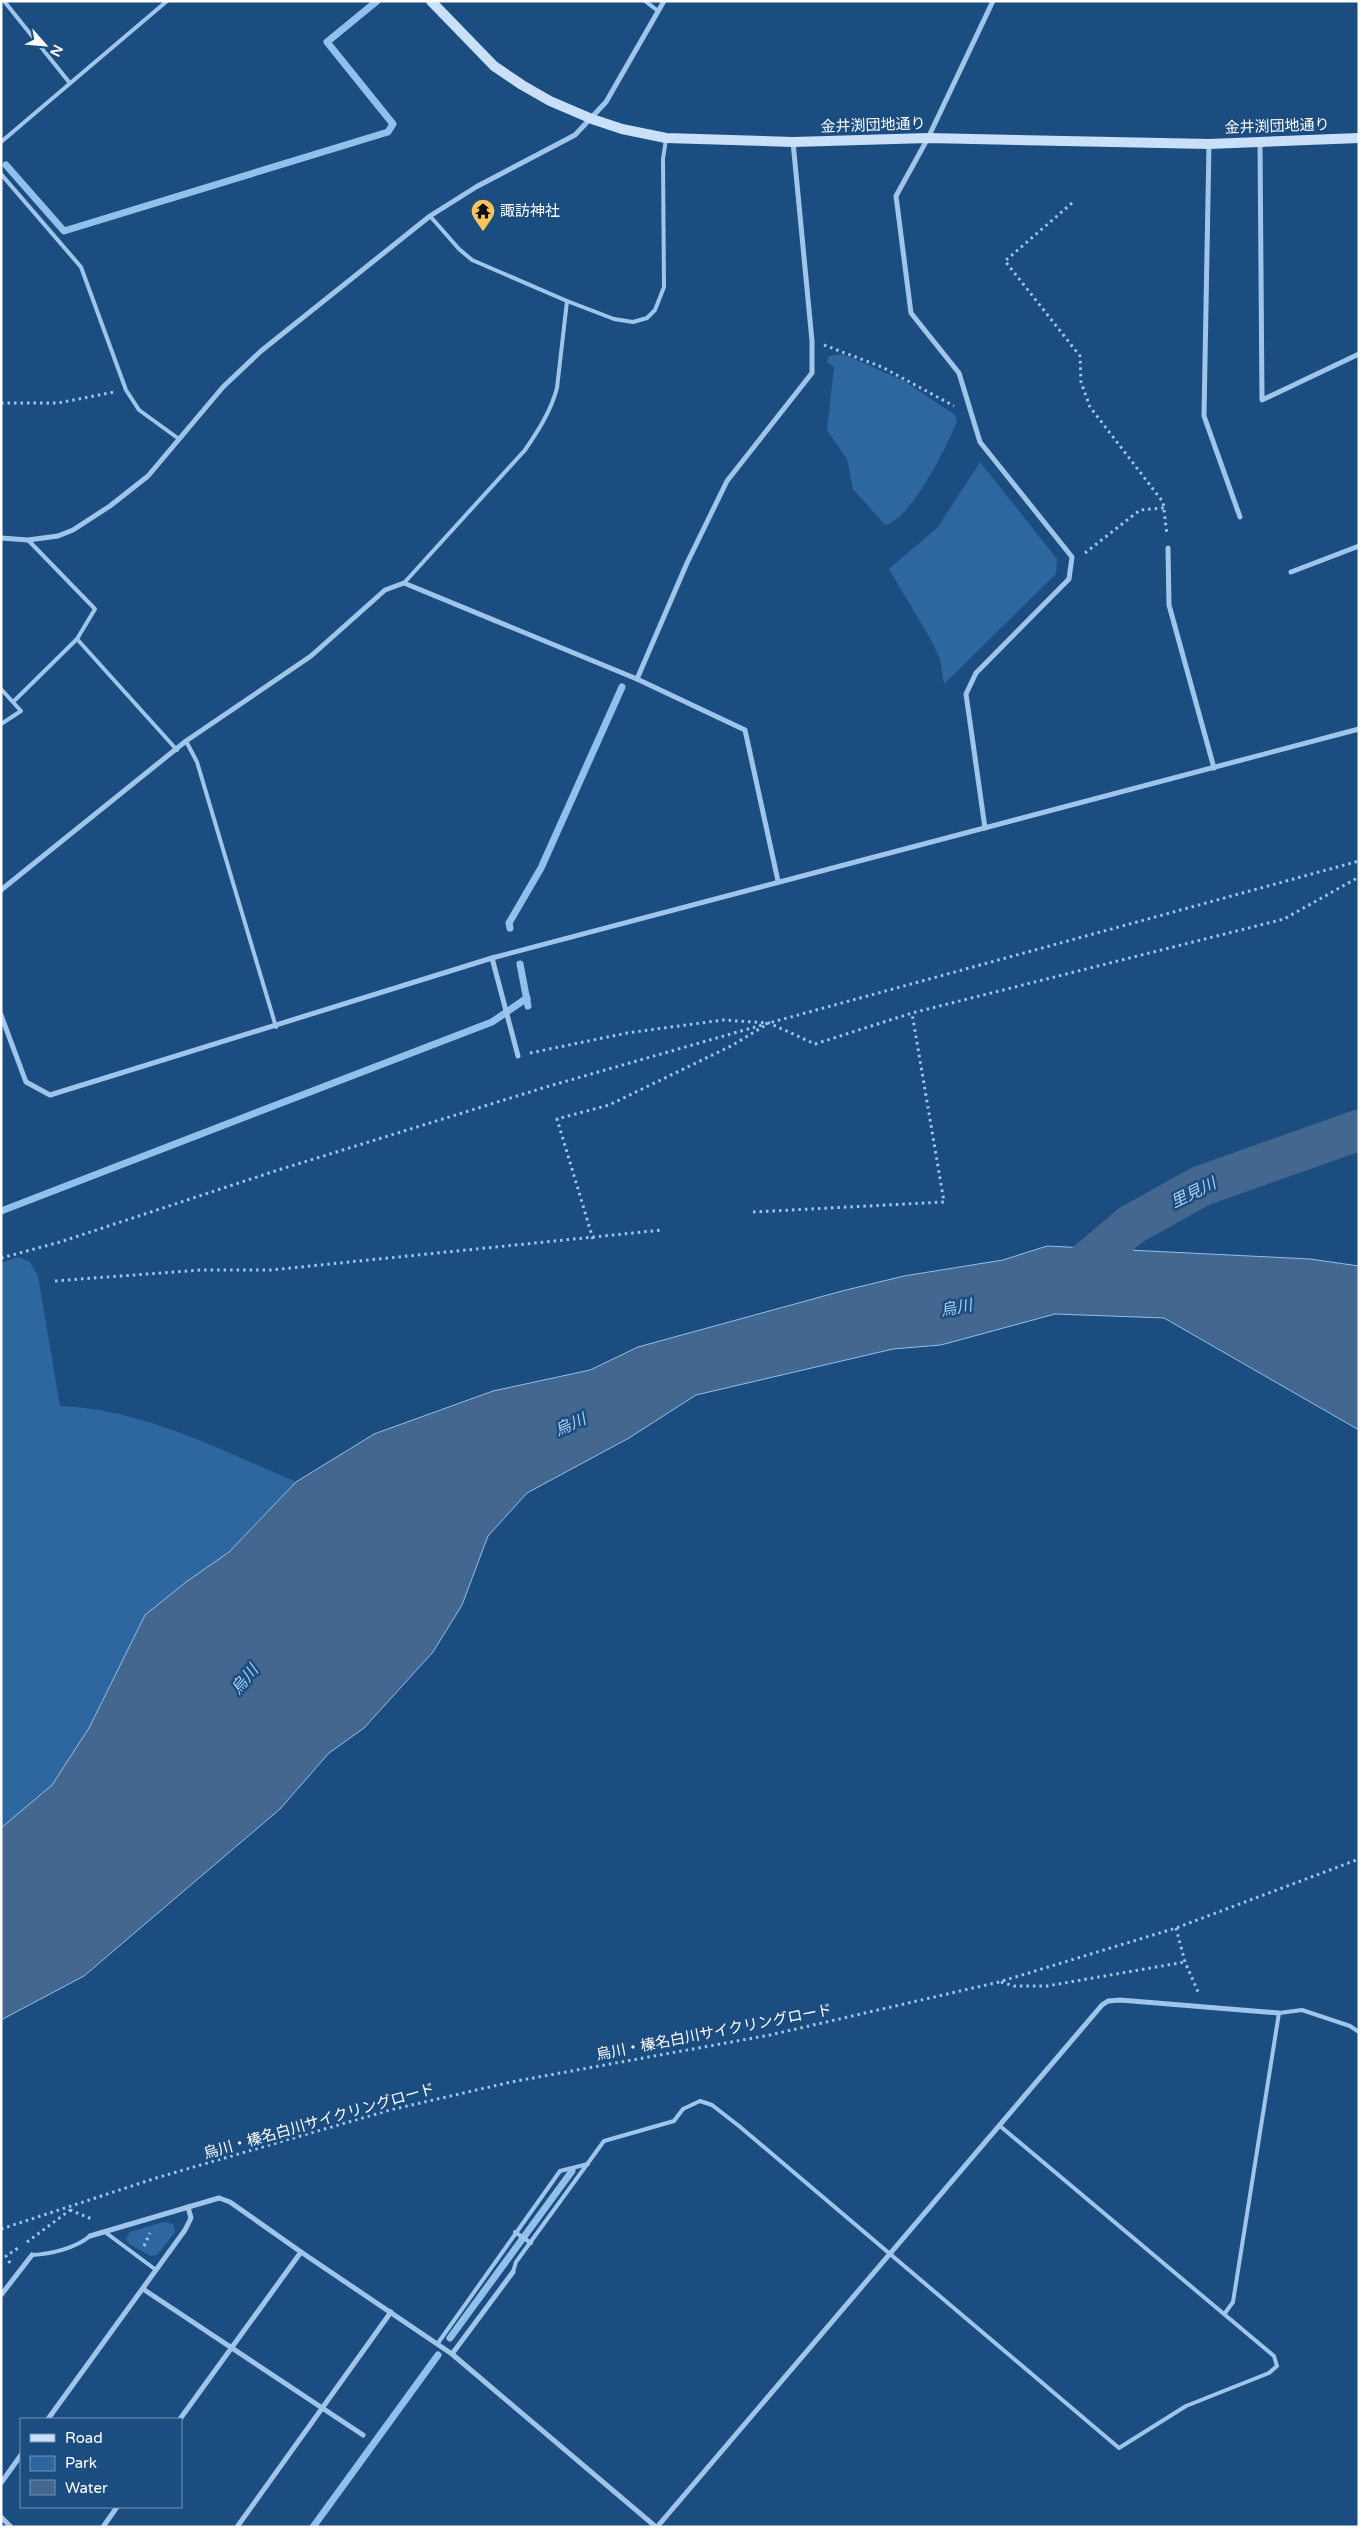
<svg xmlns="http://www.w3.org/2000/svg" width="1360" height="2528" font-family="'Varela Round','Noto Sans JP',sans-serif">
<rect width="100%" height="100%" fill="#1b4d81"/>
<g fill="#2e67a0">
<path d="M843,354l61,27 51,34 2,7c-11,25 -45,97 -72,103l-32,-36 -6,-30 -20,-29 7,-63 -7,-5 2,-6z"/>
<path d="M980,462l77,97 -1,15 -112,110 -4,-25 -9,-19 -42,-71 49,-42z"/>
<path d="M18,1257l12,5 8,14 22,130c83,3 161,44 236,76l-67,70 -43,30 -41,33 -56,113 -37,57 -51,43v-565z"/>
<path d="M163,2222l10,2 2,8 -18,23 -7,1 -22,-13 -2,-4 4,-7z"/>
</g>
<path fill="#43678e" stroke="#91c0ec" d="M1047,1246l263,13 49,7v164l-195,-112 -109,-4 -114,31 -48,4 -197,46 -67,43 -102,55 -39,43 -26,69 -29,47 -69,76 -35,25 -49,56 -196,167 -83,44v-192l51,-43 37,-57 56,-113 41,-33 43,-30 67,-70 78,-48 119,-43 97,-21 48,-23 204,-56 62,-15 99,-16z"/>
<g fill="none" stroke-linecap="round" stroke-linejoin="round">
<g stroke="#91c0ec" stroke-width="7">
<path d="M6,165l58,66 324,-99 5,-8 -66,-82 50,-41"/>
<path d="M510,928l-1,-5 32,-55 81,-181"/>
<path d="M520,964l8,42"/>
<path d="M1,1211l491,-189 35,-24"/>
<path d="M450,2338l122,-167"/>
<path d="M313,2527l125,-172"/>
</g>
<path stroke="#43678e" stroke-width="41" d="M1060,1285l71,-60 70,-39 158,-56"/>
<g stroke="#9fc5ea" stroke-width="3" stroke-dasharray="2.5 4" stroke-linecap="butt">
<path d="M1072,203l-67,58 75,95 1,26 9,25 73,95 4,33"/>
<path d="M824,345l58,22 72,39"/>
<path d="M1,403h57l56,-11"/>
<path d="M1085,553l55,-43 23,-2 2,2"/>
<path d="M530,1053l97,-20 96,-13 46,3 46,21 97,-31 372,-94 75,-42"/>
<path d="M753,1212l191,-10 -32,-189"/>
<path d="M593,1239l-36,-120 52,-14 122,-59 35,-21"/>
<path d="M1,1258l59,-16 215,-71 271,-84 223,-64 590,-162"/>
<path d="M55,1281l145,-11h71l391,-40"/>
<path d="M1176,1928l9,34 14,32"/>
<path d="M1001,1982l13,4h33l138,-24"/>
<path d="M70,2210l24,10"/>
<path d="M1,2229l155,-51 234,-68 121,-28 259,-47 229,-53 177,-54 183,-69"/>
<path d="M27,2242l43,-32 -1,-4"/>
<path d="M144,2246l6,-13"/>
<path d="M10,2263l-4,-7 12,-8"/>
</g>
<g stroke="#9fc5ea" stroke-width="4">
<path d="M4,1l65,81"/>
<path d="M645,1l13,10"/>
<path d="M1,142l166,-141"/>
<path d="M1,174l80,93 45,123 13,20 40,29"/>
<path d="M430,216l29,33 13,11 95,41 47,18 19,3 14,-4 8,-8 9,-23 -1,-128 3,-20"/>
<path d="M404,583l121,-133c13,-19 26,-39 32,-62l10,-87"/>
<path d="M77,639l100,111"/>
<path d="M1,689l20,22 -20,13"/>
<path d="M14,701l63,-62 18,-30 -67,-69"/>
<path d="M186,741l11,21 79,265"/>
<path d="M105,2232l51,38"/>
<path d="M515,2232l16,11"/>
<path d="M32,2255c19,-1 44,-7 58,-19"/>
<path d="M513,2272l3,-10 88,-121 70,-20 9,-12 17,-8 12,4 27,21 380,322 67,-42 83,-33 8,-7 -3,-10 -274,-230"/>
<path d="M1225,2313l8,-11 46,-289 23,-3 48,16 9,6"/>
<path d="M438,2343l122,-172 28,-7"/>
</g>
<g stroke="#9fc5ea" stroke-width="5">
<path d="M1260,142l2,258 97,-46"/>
<path d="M1209,144l-5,272 36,101"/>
<path d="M1,538l27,2 30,-4 15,-6 37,-24 38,-30 75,-89 38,-36 169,-135 46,-29 99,-52 31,-33 58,-101"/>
<path d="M1168,548l1,57 45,163"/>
<path d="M1291,572l68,-26"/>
<path d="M637,679l50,-116 40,-82 85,-108v-32l-19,-199"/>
<path d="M985,828l-19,-134 10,-21 93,-94 3,-22 -92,-115 -21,-69 -48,-60 -15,-117 32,-58 65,-137"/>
<path d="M1,890l185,-149 125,-85 74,-66 19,-7 233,96 108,51 33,151"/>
<path d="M492,958l26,98"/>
<path d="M1,1015l25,67 24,13 442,-137 867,-229"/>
<path d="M90,2236l129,-38 11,4 71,50 151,102 204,173"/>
<path d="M143,2289l220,146"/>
<path d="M1,2295l31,-40"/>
<path d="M452,2354l61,-82"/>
<path d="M48,2419l137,-189 6,-12 -3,-11"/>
<path d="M180,2419l121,-167"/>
<path d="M1,2483l20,-28"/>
<path d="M1,2517l10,10"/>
<path d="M103,2527l14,-20"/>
<path d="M237,2527l154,-215"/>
<path d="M657,2527l445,-522 6,-4 12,-1 159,13"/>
</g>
<path stroke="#cae0f8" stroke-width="10" d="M431,1l63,65 28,19 28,16 42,18 30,10 44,9 127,4 135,-4 281,6 150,-6"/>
</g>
<defs>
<symbol id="temple-pin" viewBox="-11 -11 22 30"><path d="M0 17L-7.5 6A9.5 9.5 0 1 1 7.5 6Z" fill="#fcc55b" stroke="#1b4d81"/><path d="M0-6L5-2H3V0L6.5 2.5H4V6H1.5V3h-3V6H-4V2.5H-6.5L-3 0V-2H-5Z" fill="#111"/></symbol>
</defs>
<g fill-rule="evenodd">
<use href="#temple-pin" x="469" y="197" width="28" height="38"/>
</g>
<g text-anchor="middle" stroke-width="5" stroke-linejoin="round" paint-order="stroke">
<g font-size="15" fill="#fff" stroke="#1b4d81">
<text transform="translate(873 125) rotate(-2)" y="5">金井渕団地通り</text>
<text transform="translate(1277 126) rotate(-2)" y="5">金井渕団地通り</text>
<text transform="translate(714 2032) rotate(-11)" y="5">烏川・榛名白川サイクリングロード</text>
<text transform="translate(319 2121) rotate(-16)" y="5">烏川・榛名白川サイクリングロード</text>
</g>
<g font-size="15" fill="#fff" stroke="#1b4d81" text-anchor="start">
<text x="500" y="216">諏訪神社</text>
</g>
<g font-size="16" font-style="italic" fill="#aacef2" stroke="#1b4d81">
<text transform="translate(1193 1192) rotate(-26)" y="6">里見川</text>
<text transform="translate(956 1307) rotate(-11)" y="6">烏川</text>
<text transform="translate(570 1424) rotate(-24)" y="6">烏川</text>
<text transform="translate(244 1679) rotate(-51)" y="6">烏川</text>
</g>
</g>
<rect width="1360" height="2528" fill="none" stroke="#ffffff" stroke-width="5"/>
<rect x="20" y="2418" width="162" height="90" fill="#1b4d81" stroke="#7694b3"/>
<rect x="30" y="2434" width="25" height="8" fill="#cae0f8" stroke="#7694b3"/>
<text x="65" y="2443" font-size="15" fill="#ffffff">Road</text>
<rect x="30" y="2456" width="25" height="15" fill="#2e67a0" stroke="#7694b3"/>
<text x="65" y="2468" font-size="15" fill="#ffffff">Park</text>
<rect x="30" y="2480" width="25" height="15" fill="#43678e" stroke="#7694b3"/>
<text x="65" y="2493" font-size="15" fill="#ffffff">Water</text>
<g transform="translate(45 45) rotate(117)" stroke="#1b4d81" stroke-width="4" paint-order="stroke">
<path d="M0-4L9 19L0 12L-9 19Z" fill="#ffffff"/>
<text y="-8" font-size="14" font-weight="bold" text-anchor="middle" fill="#ffffff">N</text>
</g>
</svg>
